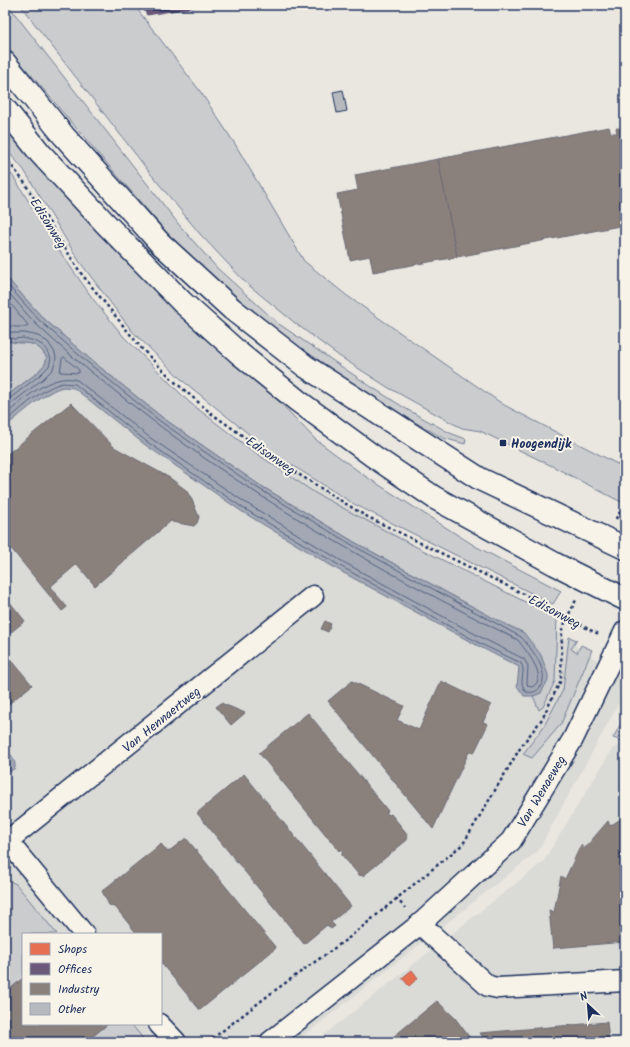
<svg xmlns="http://www.w3.org/2000/svg" width="630" height="1047" font-family="Kalam,sans-serif">
<rect width="100%" height="100%" fill="#eae7e0"/>
<filter id="ink" filterUnits="userSpaceOnUse"><feTurbulence type="fractalNoise" baseFrequency=".025" numOctaves="2"/><feDisplacementMap in="SourceGraphic" scale="8" xChannelSelector="R" yChannelSelector="G"/><feConvolveMatrix kernelMatrix="1 2 1 2 8 2 1 2 1" color-interpolation-filters="sRGB"/></filter>
<g filter="url(#ink)">
<g fill="#dadad6" fill-rule="evenodd">
<path d="M5,214l155,177 383,232 82,57v12l-87,159 -242,191h-291zM23,934h138v90h-138z"/>
<path d="M625,743v299h-310l228,-180 70,-114z"/>
</g>
<g fill="#cbcccd" stroke="#737e96">
<path d="M5,5h3l172,221 37,42 62,56 91,62 38,24 42,23 16,6 -1,5 -22,-6 -67,-38 -75,-52 -56,-43 -75,-69 -94,-108 -71,-84z"/>
<path d="M20,5h114l66,86 35,53 69,117 42,34 158,110 121,63v36l-73,-38 -72,-35 -18,-3 -12,-6 -61,-34 -50,-32 -44,-33 -49,-40 -46,-49 -50,-61z"/>
<path d="M5,123l82,98 67,68 91,77 70,73 50,37 110,70 86,45 -8,13 -199,-100 -83,-52 -88,-71 -51,-50 -53,-70 -55,-91 -19,-22z"/>
<path d="M5,166l10,13 39,64 39,56 31,38 65,65 61,47 65,44 84,45 158,80 -2,63 -12,26 -4,3 -6,-14 8,-3 -17,-60 -27,-13 -141,-77 -98,-59 -95,-66 -73,-59 -48,-42 -37,-41z"/>
<path d="M5,340c19,7 29,-4 42,18l-2,6 -8,9 -32,24z"/>
<path d="M569,637l8,3 -6,9 6,4 4,-8 11,5 -31,74 -29,34 -9,-4 21,-28 19,-36z"/>
<path d="M625,716v26l-12,-4z"/>
<path d="M5,879l11,5 41,50h-34v90h108l15,18h-141z"/>
</g>
<g fill="#a3a8b4" stroke="#6d7892">
<path d="M5,276l37,41 48,42 73,59 95,66 98,59 141,77 27,13 17,22 7,20v5l-7,13 -8,3h-9l-7,-10 2,-19 -37,-19 -142,-77 -99,-60 -97,-67 -70,-56c-3,0 -7,-1 -10,-1 -16,2 -45,29 -59,40v-30l32,-24 8,-9 2,-6c-13,-22 -23,-11 -42,-18z"/>
<path d="M5,747c5,7 11,12 10,21l-5,4 -5,2z"/>
</g>
<path fill="#e76f51" stroke="#aa5c55" d="M412,970l6,8 -9,8 -7,-8z"/>
<path fill="#6d597a" stroke="#544c72" d="M141,5h66l-60,10z"/>
<g fill="#8a817c" stroke="#696873">
<path d="M609,127l2,6h6l-1,-5 9,1v96l-168,32 -19,-98z"/>
<path d="M438,159l19,98 -84,15 -3,-16 -20,4 -13,-66 21,-4 -3,-15z"/>
<path d="M71,403l43,44 56,31 16,12 6,10 7,17 -2,6 -3,3 -22,-4v-2l-77,66 -18,-22 -27,23 17,20 -5,4 -57,-70v-85z"/>
<path d="M5,596l20,25 -20,16z"/>
<path d="M325,621l6,3 -3,8 -7,-3z"/>
<path d="M5,652l27,33 -27,22z"/>
<path d="M352,681l52,25 -7,14 22,10 22,-49 50,24 -8,17 5,2 -14,29 -5,-1 -36,77 -105,-128z"/>
<path d="M221,703l24,10 -14,12 -15,-18z"/>
<path d="M308,713l80,98 -2,1 3,3 2,-1 17,21 -1,5 -44,36 -4,-1 -18,-21 2,-1 -2,-4 -2,2 -80,-98z"/>
<path d="M244,774l107,132 -20,16 4,4 -4,3 -4,-4 -23,19 -107,-131z"/>
<path d="M625,816v126l-71,6 -1,1 -4,-39 5,2 7,-36 4,3 16,-34 3,4 24,-28 2,5z"/>
<path d="M186,838l90,110 -76,62 -39,-47v-29h-24l-21,-26 -7,-3 -7,-14 59,-47 7,8z"/>
<path d="M23,978v46h85l-22,18h-81v-49z"/>
<path d="M437,1001l18,17 18,24h-86z"/>
<path d="M607,1022l2,20h-123l-6,-9z"/>
</g>
<g fill="none" stroke-linecap="round" stroke-linejoin="round">
<g stroke="#515f80" stroke-width="1">
<path d="M5,282l34,38 48,42 74,60 95,65 98,59 167,91c10,11 30,35 19,50 -3,5 -8,6 -14,5 -9,-10 1,-20 -5,-29l-38,-18 -141,-78 -99,-59 -97,-67 -71,-57c-4,0 -8,-1 -12,-1 -20,4 -42,26 -58,39"/>
<path d="M5,289c11,11 20,24 31,35 25,24 52,46 79,67 123,100 263,178 403,249 7,10 32,38 14,47l-4,-1 -1,-3 1,-17 -4,-7 -38,-19 -141,-77 -99,-60 -97,-66 -72,-57c-26,-8 -53,20 -72,35"/>
<path d="M5,297l23,28 -1,2h-11l-11,-2"/>
<path d="M5,331l10,2h10l13,3 10,6 7,11 1,5 -3,11 -10,10 -31,24 -7,2"/>
<path d="M5,336l9,3 9,-1 12,3 9,5 7,12 -2,8 -9,9 -31,24 -4,1"/>
<path d="M64,357l15,13v3l-19,-1 2,-13z"/>
</g>
</g>
<path fill="#b6babf" stroke="#1b2f5e" d="M343,90l4,21 -10,2 -4,-21z"/>
<g fill="none" stroke-linecap="round" stroke-linejoin="round">
<defs>
<g id="street">
<path d="M5,838l79,96"/>
<path d="M5,843l308,-247"/>
<path d="M420,924l68,62 10,2 127,-7"/>
<path d="M159,1024l17,18"/>
<path d="M270,1042l150,-118 91,-83 62,-102 52,-108"/>
</g>
<g id="secondary">
<path d="M5,63l59,73 96,107 72,66 73,57 175,113 145,69"/>
<path d="M5,109l35,44 65,70 77,79 58,52 58,47 75,55 62,42 120,66 70,35"/>
</g>
</defs>
<use href="#street" stroke="#1b2f5e" stroke-width="23"/>
<use href="#secondary" stroke="#1b2f5e" stroke-width="25"/>
<g stroke="#1b2f5e" stroke-width="2.5" stroke-dasharray="3 3" stroke-linecap="butt">
<path d="M5,157l19,25 56,90 62,77 34,34 36,31 75,53 77,48 204,101 20,13 11,5"/>
<path d="M616,519l2,-5 7,-5"/>
<path d="M396,898l9,10"/>
<path d="M208,1042l66,-51 76,-54 113,-93 59,-99 20,-26 19,-39 1,-50 6,-14 8,-16"/>
</g>
<use href="#street" stroke="#f7f3e8" stroke-width="20"/>
<use href="#secondary" stroke="#f7f3e8" stroke-width="22"/>
</g>
</g>
<rect fill="#1b2f5e" stroke="#f7f3e8" stroke-width="1.5" x="499" y="439" width="8" height="8" rx="2"/>
<g text-anchor="middle" stroke-width="4" stroke-linejoin="round" paint-order="stroke">
<g font-size="13" fill="#1b2f5e" stroke="#f7f3e8">
<text transform="translate(49 223) rotate(58)" y="5">Edisonweg</text>
<text transform="translate(271 455) rotate(35)" y="5">Edisonweg</text>
<text transform="translate(555 611) rotate(28)" y="5">Edisonweg</text>
<text transform="translate(161 719) rotate(-39)" y="5">Van Hennaertweg</text>
<text transform="translate(541 791) rotate(-59)" y="5">Van Wenaeweg</text>
</g>
<g font-size="13" font-weight="bold" fill="#1b2f5e" stroke="#f7f3e8" text-anchor="start">
<text x="511" y="448">Hoogendijk</text>
</g>
</g>
<rect width="630" height="1047" fill="none" stroke="#f7f3e8" stroke-width="20"/>
<rect x="10" y="10" width="610" height="1027" fill="none" stroke="#1b2f5e" stroke-width="1.5" filter="url(#ink)"/>
<rect x="22" y="933" width="140" height="92" fill="#f7f3e8" stroke="#9fa5b1"/>
<rect x="30" y="943" width="20" height="12" fill="#e76f51" stroke="#9fa5b1"/>
<text x="58" y="953" font-size="12" fill="#1b2f5e">Shops</text>
<rect x="30" y="963" width="20" height="12" fill="#6d597a" stroke="#9fa5b1"/>
<text x="58" y="973" font-size="12" fill="#1b2f5e">Offices</text>
<rect x="30" y="983" width="20" height="12" fill="#8a817c" stroke="#9fa5b1"/>
<text x="58" y="993" font-size="12" fill="#1b2f5e">Industry</text>
<rect x="30" y="1003" width="20" height="12" fill="#b6babf" stroke="#9fa5b1"/>
<text x="58" y="1013" font-size="12" fill="#1b2f5e">Other</text>
<g transform="translate(588 1005) rotate(334)" stroke="#f7f3e8" stroke-width="3" paint-order="stroke">
<path d="M0-3L7 15L0 10L-7 15Z" fill="#1b2f5e"/>
<text y="-6" font-size="11" font-weight="bold" text-anchor="middle" fill="#1b2f5e">N</text>
</g>
</svg>
